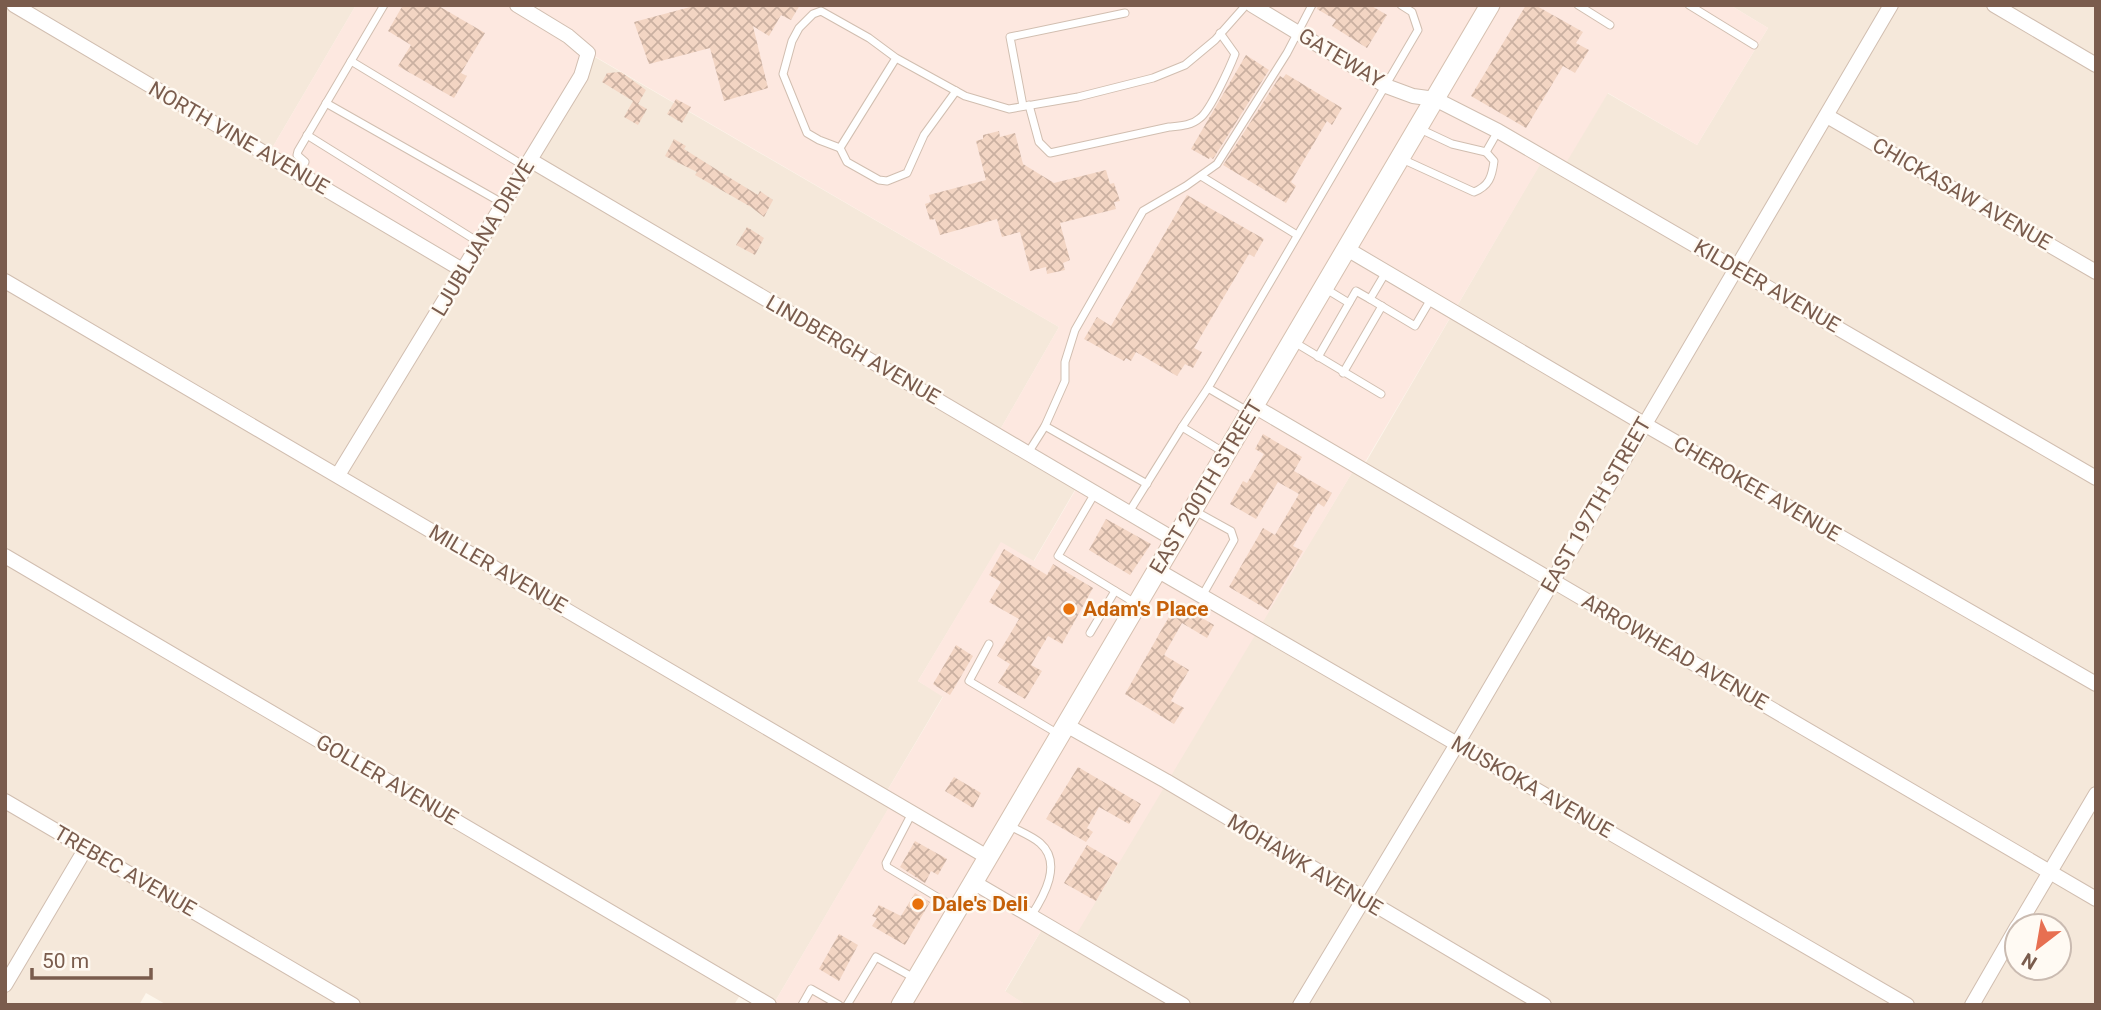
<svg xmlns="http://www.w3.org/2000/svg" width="2101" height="1010" font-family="Roboto,sans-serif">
<defs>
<pattern id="building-cross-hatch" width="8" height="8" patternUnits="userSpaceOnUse" patternTransform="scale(1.75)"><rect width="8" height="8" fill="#f3d5c3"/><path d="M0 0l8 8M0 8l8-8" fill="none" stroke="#cab0a1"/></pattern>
</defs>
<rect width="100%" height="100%" fill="#fdf6ec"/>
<g fill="#f5e8da" fill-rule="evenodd">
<path d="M5,5h351l-88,150 320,-102 471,274 -62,108 82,48 -46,79 -32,-19 -83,138 25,15 -59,100 9,5 -120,204 -30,-15 -9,15h-567l-21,-12 -7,12h-134z"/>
<path d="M1730,5h366v1000h-1074l1,-2 -18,-11 40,-68 121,-143 190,-315 6,3 182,-312 63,-64 90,52 71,-117zM2017,926h42v42h-42z"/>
</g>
<path fill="#fde8e0" d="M356,5h161l18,11 6,-11h1189l38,23 -71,117 -89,-52 -45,75 -19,-10 -183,311 -5,-3 -283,474 -28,-16 -40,67 18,12 -1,2h-249l119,-203 -8,-6 59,-99 -25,-16 83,-139 33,19 45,-77 -82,-49 62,-108 -470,-274 -125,218 -196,-116z"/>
<g fill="url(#building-cross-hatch)">
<path d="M403,5h34l48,28 -24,40 6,3 -13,22 -56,-32 13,-21 -23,-14z"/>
<path d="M698,5h102l-9,15 -10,-5 -12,21 -16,-10 15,62 -44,13 -14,-53 -61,16 -15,-42z"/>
<path d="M1318,5h52l17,10 -20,33 -35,-22 4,-6 -19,-11z"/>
<path d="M1526,5h9l48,27 -7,11 13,7 -14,23 -12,-7 -37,62 -55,-32z"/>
<path d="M1246,55l23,15 -56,89 -3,-2 -1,2 -18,-10z"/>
<path d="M621,72l25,18 -8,14 9,5 -9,16 -14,-8 9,-16 -31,-19 5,-9z"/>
<path d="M1286,74l56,34 -10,17 -5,-4 -36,61 5,4 -10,17 -63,-38 57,-89 3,2z"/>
<path d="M676,99l15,8 -9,16 -15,-9z"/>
<path d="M999,131l1,6 15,-4 8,31 31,19 52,-13 4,14 4,-1 6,18 -6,1 2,7 -56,14 10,37 -7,3 2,7 -18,4 -1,-7 -16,4 -10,-39 -18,5 -5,-18 -57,16 -5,-16 -5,1 -5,-16 6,-2 -2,-7 57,-15 -10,-39 7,-2v-4z"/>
<path d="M674,139l12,7 -2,3 38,24 36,22 2,-4 13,9 -9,17 -13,-10 -56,-32 2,-3 -32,-16z"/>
<path d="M1187,195l77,44 -10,18 -5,-3 -55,94 8,4 -9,16 -8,-4 -8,12 -41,-24 -5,9 -5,-3 -2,3 -40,-22 13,-22 14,9z"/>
<path d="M747,227l17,11 -9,17 -19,-10z"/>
<path d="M1263,434l39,23 -8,14 38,22 -8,14 -6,-4 -25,43 10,5 -35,59 -39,-23 34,-59 12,7 24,-41 -21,-12 -22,37 -26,-15 13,-23 4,2 17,-29 -9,-5z"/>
<path d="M1106,519l45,25 -21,31 -41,-25z"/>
<path d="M1004,549l43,26 6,-11 40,24 -31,56 -14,-8 -17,29 11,6 -17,28 -27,-16 12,-19 -13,-8 22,-37 -30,-17 12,-20 -12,-7z"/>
<path d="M1173,601l41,24 -7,13 -25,-15 -18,32 25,15 -18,31 13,7 -10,16 -49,-30 45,-79 -4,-2z"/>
<path d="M956,645l17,11 -23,39 -17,-11z"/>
<path d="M1078,767l63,37 -12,20 -30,-17 -12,21 6,4 -7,10 -40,-23z"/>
<path d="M954,777l27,16 -8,15 -28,-17z"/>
<path d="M915,841l32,18 -9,16 -7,-4 -6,12 -25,-16z"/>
<path d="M1087,845l31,18 -22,38 -32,-18z"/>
<path d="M915,893l15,9 -25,43 -33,-19 5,-8 -5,-2 7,-11 22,11z"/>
<path d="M839,934l19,11 -19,36 -20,-12z"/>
</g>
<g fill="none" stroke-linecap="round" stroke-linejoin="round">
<defs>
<g id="lane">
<path d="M1578,5l32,20"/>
<path d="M1689,5l65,40"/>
<path d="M896,58l-56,90 -21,-8 -12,-7 -24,-59 9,-33 7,-13 14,-14 8,-3 48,27 27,20 69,38 44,13 69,-12 75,-19 32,-13 30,-25 31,-35"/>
<path d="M351,61l175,106"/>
<path d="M326,103l178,101"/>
<path d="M1029,105l10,37 11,11 119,-26c11,-1 22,-1 31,-9 10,-7 30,-51 35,-64l-15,-21"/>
<path d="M1023,106l-13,-69 115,-24"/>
<path d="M1420,129l32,15 34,8 12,-21"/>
<path d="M307,135l173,108"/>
<path d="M840,148l7,14 32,18 8,1 20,-8 17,-38 32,-44"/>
<path d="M1402,159l72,33c15,-6 18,-15 20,-31l-8,-9"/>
<path d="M299,173l6,-11 -8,-7 1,-4 86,-146"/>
<path d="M1201,176l96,59"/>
<path d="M1386,272l-16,27 45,27 16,-27"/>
<path d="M1326,289l23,14"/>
<path d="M1294,342l87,52"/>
<path d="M1318,357l38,-66 14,8"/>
<path d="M1343,373l39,-67"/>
<path d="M1208,388l-26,39 43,26"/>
<path d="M1249,412l-41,-24 210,-358 -6,-18 -11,-7"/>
<path d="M1045,426l20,-45v-19l10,-32 68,-119 43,-25 31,-22 70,-111 25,-48"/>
<path d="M1028,453l17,-27 102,58"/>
<path d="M1095,493l-37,63 77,47"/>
<path d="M1193,510l38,21 3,9 -32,56"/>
<path d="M1129,512l53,-85"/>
<path d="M1090,633l25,-42"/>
<path d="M989,644l-20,37 91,54"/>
<path d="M912,813l-26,50 1,4 70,42"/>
<path d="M1010,826c9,5 22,10 30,17 23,20 4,53 -9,73"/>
<path d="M802,1005l9,-16 28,16"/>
<path d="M847,1005l29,-48 40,22"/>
</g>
<g id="street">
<path d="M14,5l450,266"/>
<path d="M1252,5l134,81 27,10 22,3 63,32 598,347"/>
<path d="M1994,5l102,60"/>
<path d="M1827,116l269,156"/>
<path d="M530,160l645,380"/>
<path d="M1347,249l297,175 452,260"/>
<path d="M5,281l984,577"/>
<path d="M1254,406l842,493"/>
<path d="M338,475l243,-399 7,-23 -20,-17 -51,-31"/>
<path d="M5,556l764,449"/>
<path d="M1157,570l750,435"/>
<path d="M1066,725l100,56 378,224"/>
<path d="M5,801l348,204"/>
<path d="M973,882l210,123"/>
<path d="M2018,926l78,-132"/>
<path d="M5,985l81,-137"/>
<path d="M1300,1005l157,-261 434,-739"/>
<path d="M1972,1005l45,-78"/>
</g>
<path id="secondary" d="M901,1005l589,-1000"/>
</defs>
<use href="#lane" stroke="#d1beb0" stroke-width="9"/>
<use href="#street" stroke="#d1beb0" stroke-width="16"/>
<use href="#secondary" stroke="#d6c0b0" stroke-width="21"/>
<use href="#lane" stroke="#fff" stroke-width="7"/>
<use href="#street" stroke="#fff" stroke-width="14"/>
<use href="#secondary" stroke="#fff" stroke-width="19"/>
</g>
<g fill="#e8710a" stroke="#fffaf3" stroke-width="2.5">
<circle cx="1069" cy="609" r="7"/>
<circle cx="918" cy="904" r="7"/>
</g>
<g text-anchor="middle" stroke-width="5" stroke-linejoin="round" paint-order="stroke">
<g font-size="21" fill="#7a5c4d" stroke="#fffaf3">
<text transform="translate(1341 58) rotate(31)" y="7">GATEWAY</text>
<text transform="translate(239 138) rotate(30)" y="7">NORTH VINE AVENUE</text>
<text transform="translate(1962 194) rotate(30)" y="7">CHICKASAW AVENUE</text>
<text transform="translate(483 238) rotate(-59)" y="7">LJUBLJANA DRIVE</text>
<text transform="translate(1767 286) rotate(30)" y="7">KILDEER AVENUE</text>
<text transform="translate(853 350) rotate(30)" y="7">LINDBERGH AVENUE</text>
<text transform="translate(1206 487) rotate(-59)" y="7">EAST 200TH STREET</text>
<text transform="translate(1757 489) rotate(30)" y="7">CHEROKEE AVENUE</text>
<text transform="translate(1596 505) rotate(-60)" y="7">EAST 197TH STREET</text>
<text transform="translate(498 569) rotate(30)" y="7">MILLER AVENUE</text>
<text transform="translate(1675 652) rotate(30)" y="7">ARROWHEAD AVENUE</text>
<text transform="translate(387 780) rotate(30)" y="7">GOLLER AVENUE</text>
<text transform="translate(1532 787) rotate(30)" y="7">MUSKOKA AVENUE</text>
<text transform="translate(1305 865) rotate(31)" y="7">MOHAWK AVENUE</text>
<text transform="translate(125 871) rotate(30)" y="7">TREBEC AVENUE</text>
</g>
<g font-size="21" font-weight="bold" fill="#c56008" stroke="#fffaf3" text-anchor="start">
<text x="1083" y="616">Adam's Place</text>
<text x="932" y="911">Dale's Deli</text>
</g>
</g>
<rect width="2101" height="1010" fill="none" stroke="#7a5c4d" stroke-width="14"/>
<g transform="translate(2038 947) rotate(211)"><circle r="33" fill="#fffaf3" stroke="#cabbb1" stroke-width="2"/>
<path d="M0-5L12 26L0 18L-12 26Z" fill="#e76f51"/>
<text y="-10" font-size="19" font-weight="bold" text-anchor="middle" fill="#7a5c4d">N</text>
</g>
<path d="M32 968v10h119v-10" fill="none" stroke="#7a5c4d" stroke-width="3.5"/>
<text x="42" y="968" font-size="21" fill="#7a5c4d" stroke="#fffaf3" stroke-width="5" paint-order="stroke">50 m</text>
</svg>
